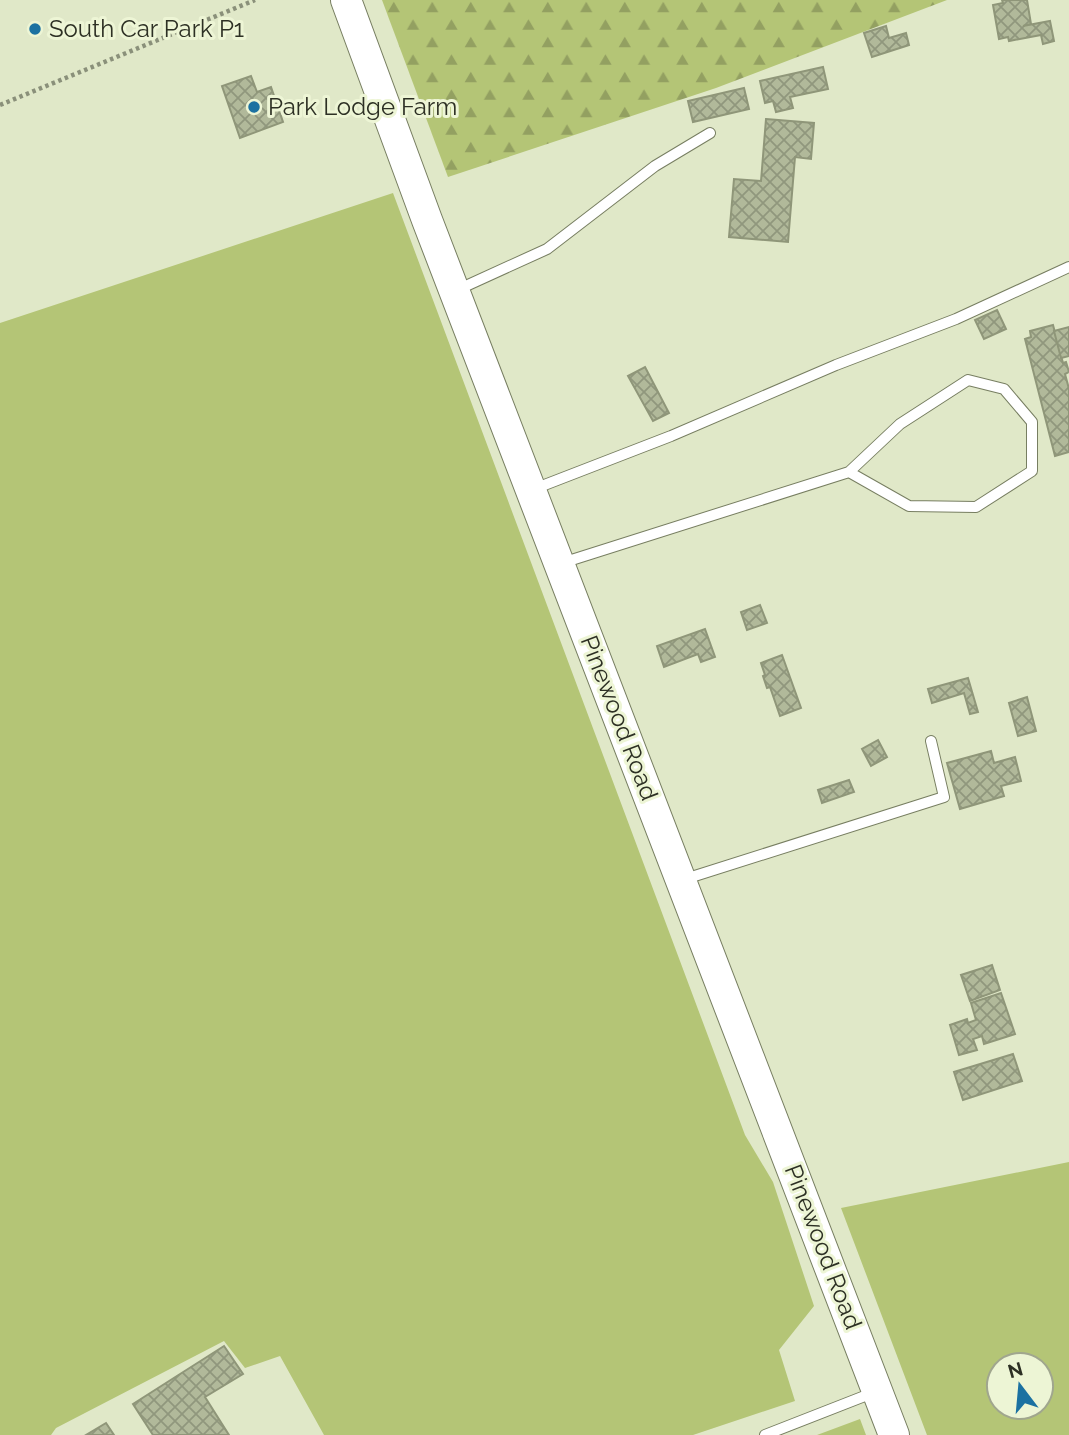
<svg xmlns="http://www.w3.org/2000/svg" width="1069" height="1435" font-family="Raleway,sans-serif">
<defs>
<pattern id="forest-firs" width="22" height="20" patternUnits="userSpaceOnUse" patternTransform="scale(1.75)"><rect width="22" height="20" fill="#b4c576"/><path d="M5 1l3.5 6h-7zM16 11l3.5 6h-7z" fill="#93a061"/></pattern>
<pattern id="building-cross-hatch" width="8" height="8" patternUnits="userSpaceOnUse" patternTransform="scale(1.75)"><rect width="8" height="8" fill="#b1b99a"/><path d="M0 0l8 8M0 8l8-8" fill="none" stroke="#90977d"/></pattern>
</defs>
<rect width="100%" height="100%" fill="#e0e8c8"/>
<g fill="#b4c576" fill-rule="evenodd">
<path d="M393,193l352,942 28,47 41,124 -35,44 16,51 -102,34h-369l-44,-79 -35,12 -21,-27 -168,87 -5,7h-51v-1112z"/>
<path d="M1069,1162v273h-142l-86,-227zM999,1365h42v42h-42z"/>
<path d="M860,1419l6,16h-49z"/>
</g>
<path fill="url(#forest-firs)" d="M382,0h565l-231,88 -268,89z"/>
<g fill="url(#building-cross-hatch)" stroke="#8f9679" stroke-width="2">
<path d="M1002,0h25l4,24 -8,2 27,-5 4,20 -11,3 -2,-9 -32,6 -1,-4 -9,2 -6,-34 10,-2z"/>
<path d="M886,26l3,12 17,-5 3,12 -37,12 -8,-24z"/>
<path d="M823,67l5,22 -38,8 3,11 -17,4 -3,-11 -8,2 -5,-22z"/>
<path d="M251,76l6,16 14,-5 12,35 -43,16 -18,-52z"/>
<path d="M744,88l5,21 -56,13 -5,-21z"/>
<path d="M766,119l48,4 -3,36 -16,-2 -7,85 -59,-5 5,-58 27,2z"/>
<path d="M997,310l9,19 -22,10 -9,-19z"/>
<path d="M1053,325l10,38 3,-1 3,10 -4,2 4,15v63l-14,4 -30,-117 6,-2 -1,-6z"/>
<path d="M1069,327v29l-8,2 -7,-27z"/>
<path d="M645,367l24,46 -16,8 -25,-45z"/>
<path d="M760,605l7,18 -20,7 -6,-18z"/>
<path d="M705,629l10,28 -14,5 -3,-8 -34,13 -7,-21z"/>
<path d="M782,655l19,53 -21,8 -10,-29 -3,1 -4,-12 2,-1 -4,-12z"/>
<path d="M968,678l10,34 -8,2 -6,-21 -32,10 -4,-14z"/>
<path d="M1027,697l9,34 -18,5 -9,-33z"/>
<path d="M878,740l9,17 -16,9 -9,-17z"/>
<path d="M991,751l3,12 21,-6 6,24 -20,5 3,10 -44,13 -13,-46z"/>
<path d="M849,780l5,12 -32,11 -4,-13z"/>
<path d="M992,965l8,25 -30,11 -9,-26z"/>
<path d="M1001,993l14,41 -31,10 -2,-8 -9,3 4,11 -18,5 -9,-30 17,-6 1,4 8,-3 -5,-17z"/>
<path d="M1013,1054l9,27 -59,19 -9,-28z"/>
<path d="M224,1346l19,28 -38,23 24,38h-76l-20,-31z"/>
<path d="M106,1423l8,12h-28z"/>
</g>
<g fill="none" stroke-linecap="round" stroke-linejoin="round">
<defs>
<g id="lane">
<path d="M457,290l90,-41 108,-83 55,-33"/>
<path d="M534,489l137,-53 165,-71 120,-46 113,-52"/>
<path d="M562,563l287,-91 51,-48 68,-44 36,9 28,33v49l-56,36 -67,-1 -60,-34"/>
<path d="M682,880l262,-83 -13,-56"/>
<path d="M765,1435l110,-43"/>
</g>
<path id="secondary" d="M346,0l81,220 467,1215"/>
</defs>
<use href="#lane" stroke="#777e61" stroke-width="12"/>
<use href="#secondary" stroke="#777e61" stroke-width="32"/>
<path stroke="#8a907a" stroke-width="4.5" stroke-dasharray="3.5 3.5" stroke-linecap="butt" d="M0,105l255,-105"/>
<use href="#lane" stroke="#fff" stroke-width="10"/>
<use href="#secondary" stroke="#fff" stroke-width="30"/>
</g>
<g fill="#1b71a1" stroke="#edf5d5" stroke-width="2.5">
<circle cx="35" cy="29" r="7"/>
<circle cx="254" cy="107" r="7"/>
</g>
<g text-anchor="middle" stroke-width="6" stroke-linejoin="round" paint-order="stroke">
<g font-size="24" fill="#2d3024" stroke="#edf5d5" text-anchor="start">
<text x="49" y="37">South Car Park P1</text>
<text x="268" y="115">Park Lodge Farm</text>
</g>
<g font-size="24" fill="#2d3024" stroke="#edf5d5">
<text transform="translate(619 718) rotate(69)" y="8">Pinewood Road</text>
<text transform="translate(823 1247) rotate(69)" y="8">Pinewood Road</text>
</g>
</g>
<g transform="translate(1020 1386) rotate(344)"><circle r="33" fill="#edf5d5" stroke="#a0a68e" stroke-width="2"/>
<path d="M0-5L12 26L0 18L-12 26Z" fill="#1b71a1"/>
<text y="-10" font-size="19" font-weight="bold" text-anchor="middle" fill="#2d3024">N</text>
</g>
</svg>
